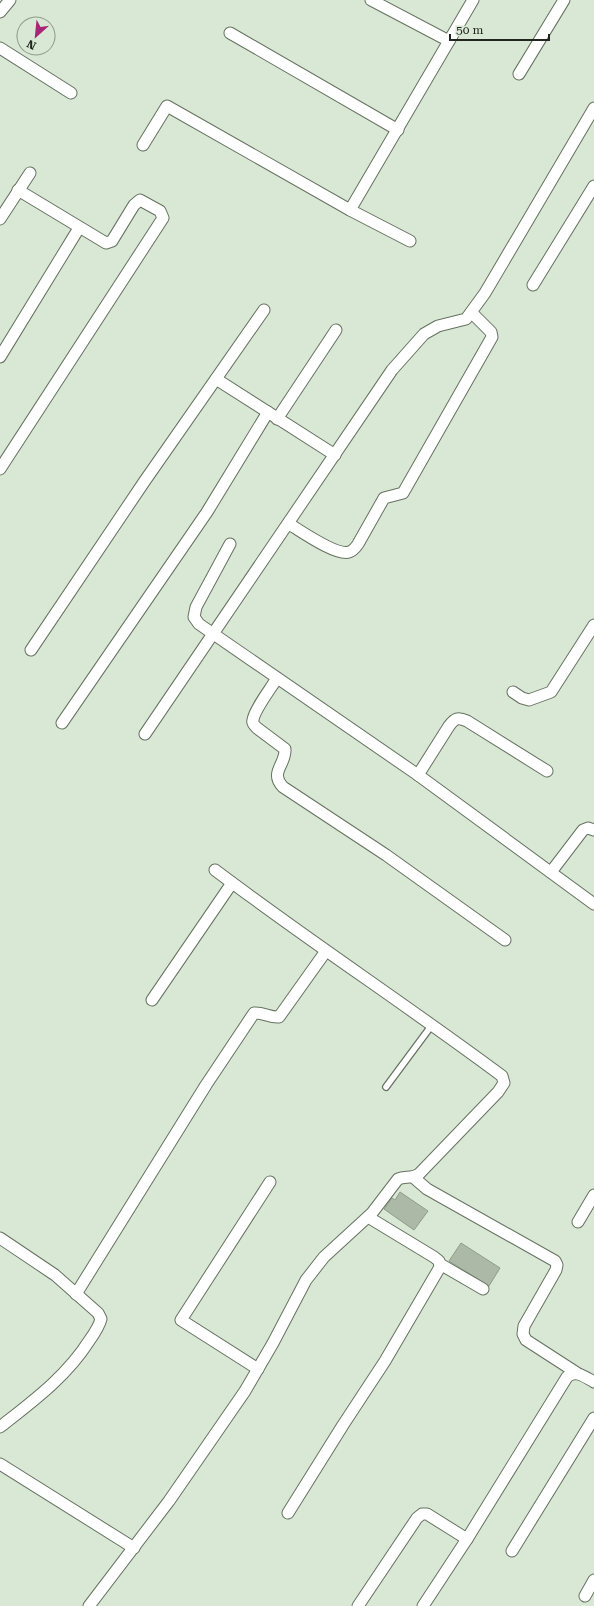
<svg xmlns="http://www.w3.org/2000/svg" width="594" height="1606" font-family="'Roboto Serif',serif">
<rect width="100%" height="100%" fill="#d9e8d4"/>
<g fill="#abb9a6" stroke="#8e9c89">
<path d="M400,1192l28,19 -14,19 -30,-21 8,-11 3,2z"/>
<path d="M461,1243l39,25 -11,18 -40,-25z"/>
</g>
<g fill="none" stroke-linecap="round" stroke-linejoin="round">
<defs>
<path id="service" d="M386,1087l46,-62"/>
<g id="minor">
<path d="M371,0l78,41"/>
<path d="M0,12l10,-12"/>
<path d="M230,33l168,97"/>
<path d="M0,48l71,45"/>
<path d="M519,74l45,-74"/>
<path d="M143,145l24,-39 183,104 60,31"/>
<path d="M350,210l123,-210"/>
<path d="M0,219l30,-46"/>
<path d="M533,285l61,-99"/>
<path d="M0,357l79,-129"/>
<path d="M216,379l119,76"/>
<path d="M277,419l59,-89"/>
<path d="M0,469l163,-251 -3,-7 -20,-11 -6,5 -22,36 -6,2 -88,-53"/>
<path d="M289,524c12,7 47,32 60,28 4,-1 7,-5 9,-8l26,-46 19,-5 89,-156 -1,-5 -19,-19"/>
<path d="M230,544l-34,63 -2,10 5,7 219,151 176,129"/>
<path d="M31,650l113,-168 120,-172"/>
<path d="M277,678c-5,9 -23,32 -24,42 -1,3 1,5 4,8l28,21c1,16 -16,23 -2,38l103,68 119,85"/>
<path d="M513,692l9,6 7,2 22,-8 43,-67"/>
<path d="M62,723l145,-211 61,-100"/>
<path d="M145,734l247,-364 32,-36 14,-8 28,-7 19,-26 109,-185"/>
<path d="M418,775l31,-49c6,-8 9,-9 18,-5l80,50"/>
<path d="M551,872l32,-42 5,-2 6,2"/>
<path d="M152,1000l80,-117"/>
<path d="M413,1177l14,12 128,72 2,4 -1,5 -32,56 -1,8 3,6 51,33"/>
<path d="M578,1222l16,-27"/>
<path d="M0,1238l55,37 43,38 3,6c-2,8 -7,15 -12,22 -23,36 -56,60 -89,86"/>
<path d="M440,1264l43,25"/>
<path d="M76,1294l130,-209 48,-72c9,-1 16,5 25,4l47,-66"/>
<path d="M258,1369l-77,-49 89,-138"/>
<path d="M0,1464l134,84"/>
<path d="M288,1513l55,-88 42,-64 55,-94 -1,-6 -5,-4 -66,-40"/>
<path d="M512,1551l82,-133"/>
<path d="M585,1596l9,-16"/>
<path d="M89,1606l80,-105 76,-110 28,-48 33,-63 18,-23 48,-44 26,-34c7,-3 14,0 21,-5l79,-82 6,-9 -2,-7c-94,-70 -193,-135 -287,-206"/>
<path d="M358,1606l59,-88 5,-4h5l40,25"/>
<path d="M423,1606l44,-67 100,-162c8,-8 18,0 27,5"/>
</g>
</defs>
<use href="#service" stroke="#657260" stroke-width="8"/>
<use href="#minor" stroke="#657260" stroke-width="13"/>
<use href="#service" stroke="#fff" stroke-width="5.5"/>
<use href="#minor" stroke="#fff" stroke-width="11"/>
</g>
<g transform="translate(36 36) rotate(207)"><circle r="19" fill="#d9e8d4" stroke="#8f9a8b"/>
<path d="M0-3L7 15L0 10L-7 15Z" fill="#a62778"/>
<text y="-6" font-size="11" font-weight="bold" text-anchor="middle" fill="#20251d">N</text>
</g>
<path d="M450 34v6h99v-6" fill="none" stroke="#20251d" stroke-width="2"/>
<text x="456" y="34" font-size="12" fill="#20251d" stroke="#d9e8d4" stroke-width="3" paint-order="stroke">50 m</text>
</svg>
